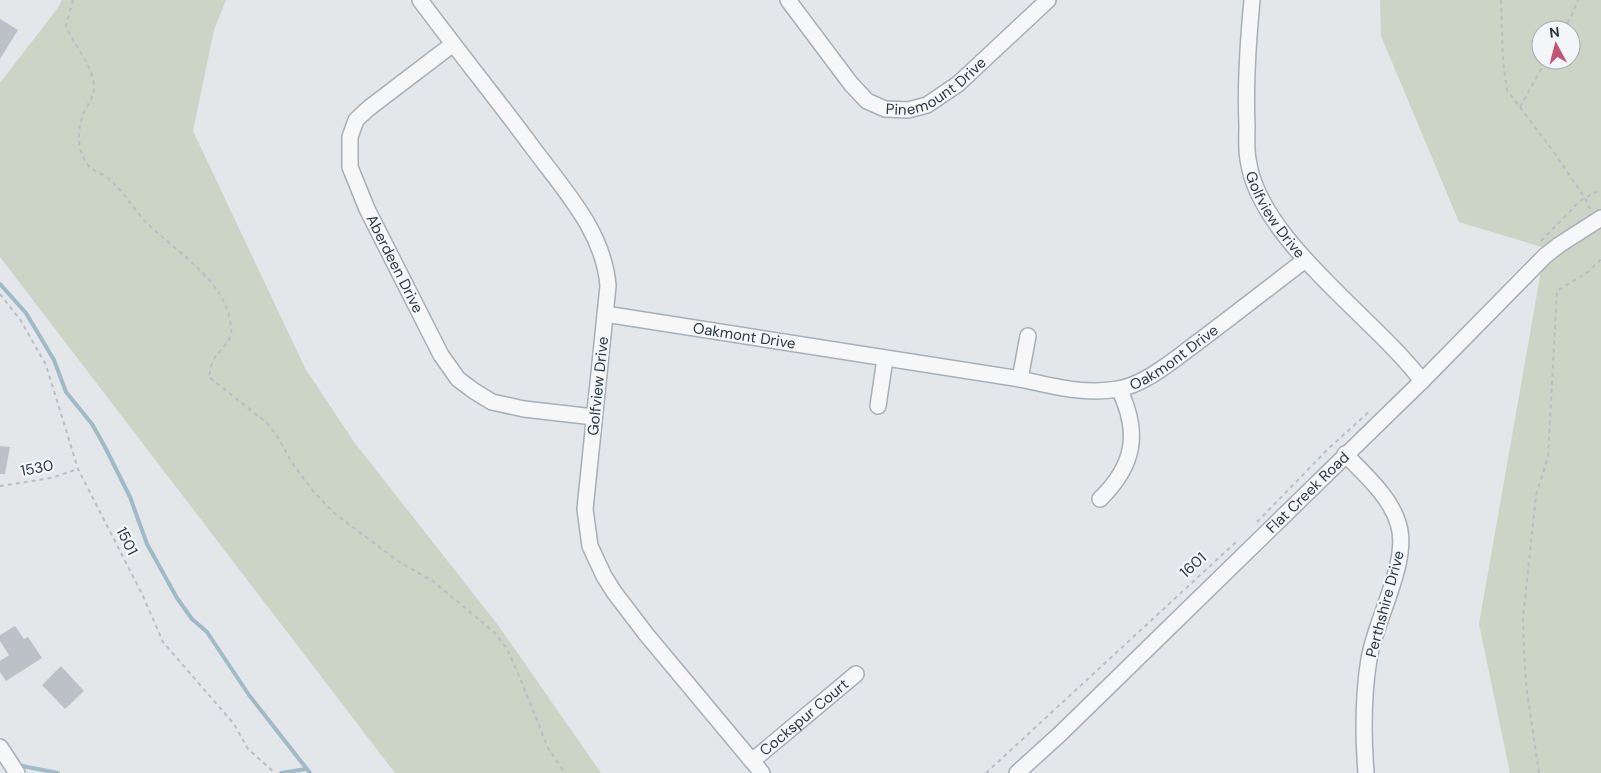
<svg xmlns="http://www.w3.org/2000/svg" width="1601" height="773" font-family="'DM Sans',sans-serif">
<rect width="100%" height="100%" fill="#e3e7ea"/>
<g fill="#cbd4c5" fill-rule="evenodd">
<path d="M62,0h164l-12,30 -21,101 112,237 49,74 144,183 103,148h-206l-395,-516v-174l57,-74z"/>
<path d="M1380,0h221v773h-91l-31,-149 66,-376 -86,-26 -78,-186zM1541,30h30v30h-30z"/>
</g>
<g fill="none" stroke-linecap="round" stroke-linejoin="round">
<g stroke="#a1bac7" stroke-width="4">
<path d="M0,284l26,29 28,47 12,32 26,32 13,23 25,50 17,47 30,54 15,21 15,13 42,63 61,78"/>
<path d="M17,765l41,8"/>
<path d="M281,773l25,-4"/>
</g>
</g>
<g fill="#bbc1c7">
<path d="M0,19l18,11 -18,29z"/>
<path d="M0,446l10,1 -5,27h-5z"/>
<path d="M15,626l9,13 4,-2 14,21 -36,23 -6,-9v-11l9,-6 -9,-14v-6z"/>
<path d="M61,666l23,25 -19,18 -23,-24z"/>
</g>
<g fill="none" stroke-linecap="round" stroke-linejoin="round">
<defs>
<g id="minor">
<path d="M420,0c37,50 76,98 113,148 31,42 71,84 75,138l-23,223 5,37 14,30 10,16 32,42 116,139"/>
<path id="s1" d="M788,0l63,84 16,17 18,8 23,1 19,-5 31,-21 90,-84"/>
<path id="s2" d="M1252,0c-4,42 -7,83 -5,125 0,11 -1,23 1,34 10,80 126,158 174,222"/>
<path id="s3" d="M453,44l-84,64 -13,12 -6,17v30l17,42 74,146 17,24 16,12 18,11 32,7 70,8"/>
<path id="s4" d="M605,314l415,65c32,7 65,16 98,10 25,-4 52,-26 72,-41 39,-29 77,-59 115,-88"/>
<path d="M1020,379l8,-43"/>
<path d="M878,406l7,-47"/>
<path d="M1345,454c19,20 45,42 53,69 13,37 -23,97 -29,136 -6,37 -6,76 -3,114"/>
<path d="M1100,499c35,-34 40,-67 19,-110"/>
<path d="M0,747l17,26"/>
<path id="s5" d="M752,761l104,-87"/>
<path id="s6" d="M1017,773l43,-39 362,-353 123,-125 14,-11 42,-27"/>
</g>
</defs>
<use href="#minor" stroke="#a8afb4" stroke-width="18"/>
<g stroke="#b9bec2" stroke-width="2" stroke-dasharray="4 4" stroke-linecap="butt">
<path d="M73,0l-7,26c8,20 28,40 28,62 0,9 -4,12 -8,20 -8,16 -10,35 -2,51 6,13 18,13 26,21 14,12 24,30 37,43 30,30 80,58 84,104 2,15 -10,20 -17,32 -3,5 -4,12 -5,18l58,46 10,13 15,27 21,28 21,22 64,48 36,21 61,51 12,16 11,24 30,75 17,25"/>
<path d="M1501,0l2,61 4,29 46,61 32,47 5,11"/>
<path d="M1563,30l8,-13 7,-17"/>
<path d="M1520,107l26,-47"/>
<path d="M1541,241l39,-40 21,-12"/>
<path d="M0,294l21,27 25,44 32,104 65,127 20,46 71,82 14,25 27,24"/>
<path d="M0,486l51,-8 27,-9"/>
<path d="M1257,522l72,-74 42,-38"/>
<path d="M986,773l250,-231"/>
<path d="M1539,773l-12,-81 -3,-39 -1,-35 13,-123 12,-38 9,-166 31,-19 13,-13"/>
</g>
<use href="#minor" stroke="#f6f7f9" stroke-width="15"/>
</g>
<g text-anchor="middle" stroke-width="4.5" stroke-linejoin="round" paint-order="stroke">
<g font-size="15" fill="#2c3841" stroke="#f3f6f8">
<text dy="5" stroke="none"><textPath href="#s1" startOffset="206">Pinemount Drive</textPath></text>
<text dy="5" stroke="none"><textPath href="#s2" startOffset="222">Golfview Drive</textPath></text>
<text dy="5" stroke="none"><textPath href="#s3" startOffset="278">Aberdeen Drive</textPath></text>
<text dy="5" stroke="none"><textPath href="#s4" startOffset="141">Oakmont Drive</textPath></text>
<text dy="5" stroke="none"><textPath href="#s4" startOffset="584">Oakmont Drive</textPath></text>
<text transform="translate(598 386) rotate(-84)" y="5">Golfview Drive</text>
<text transform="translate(37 468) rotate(-11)" y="5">1530</text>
<text dy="5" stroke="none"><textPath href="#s6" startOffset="404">Flat Creek Road</textPath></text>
<text transform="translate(127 541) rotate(63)" y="5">1501</text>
<text transform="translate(1193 565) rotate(-42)" y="5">1601</text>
<text transform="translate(1385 604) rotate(-75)" y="5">Perthshire Drive</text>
<text dy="5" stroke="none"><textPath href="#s5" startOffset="68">Cockspur Court</textPath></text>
</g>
</g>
<g transform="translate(1556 45) rotate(353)"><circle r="24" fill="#f3f6f8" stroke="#a3aaaf"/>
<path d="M0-4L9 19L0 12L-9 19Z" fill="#c55377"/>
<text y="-8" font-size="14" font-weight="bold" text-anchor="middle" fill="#2c3841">N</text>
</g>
</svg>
